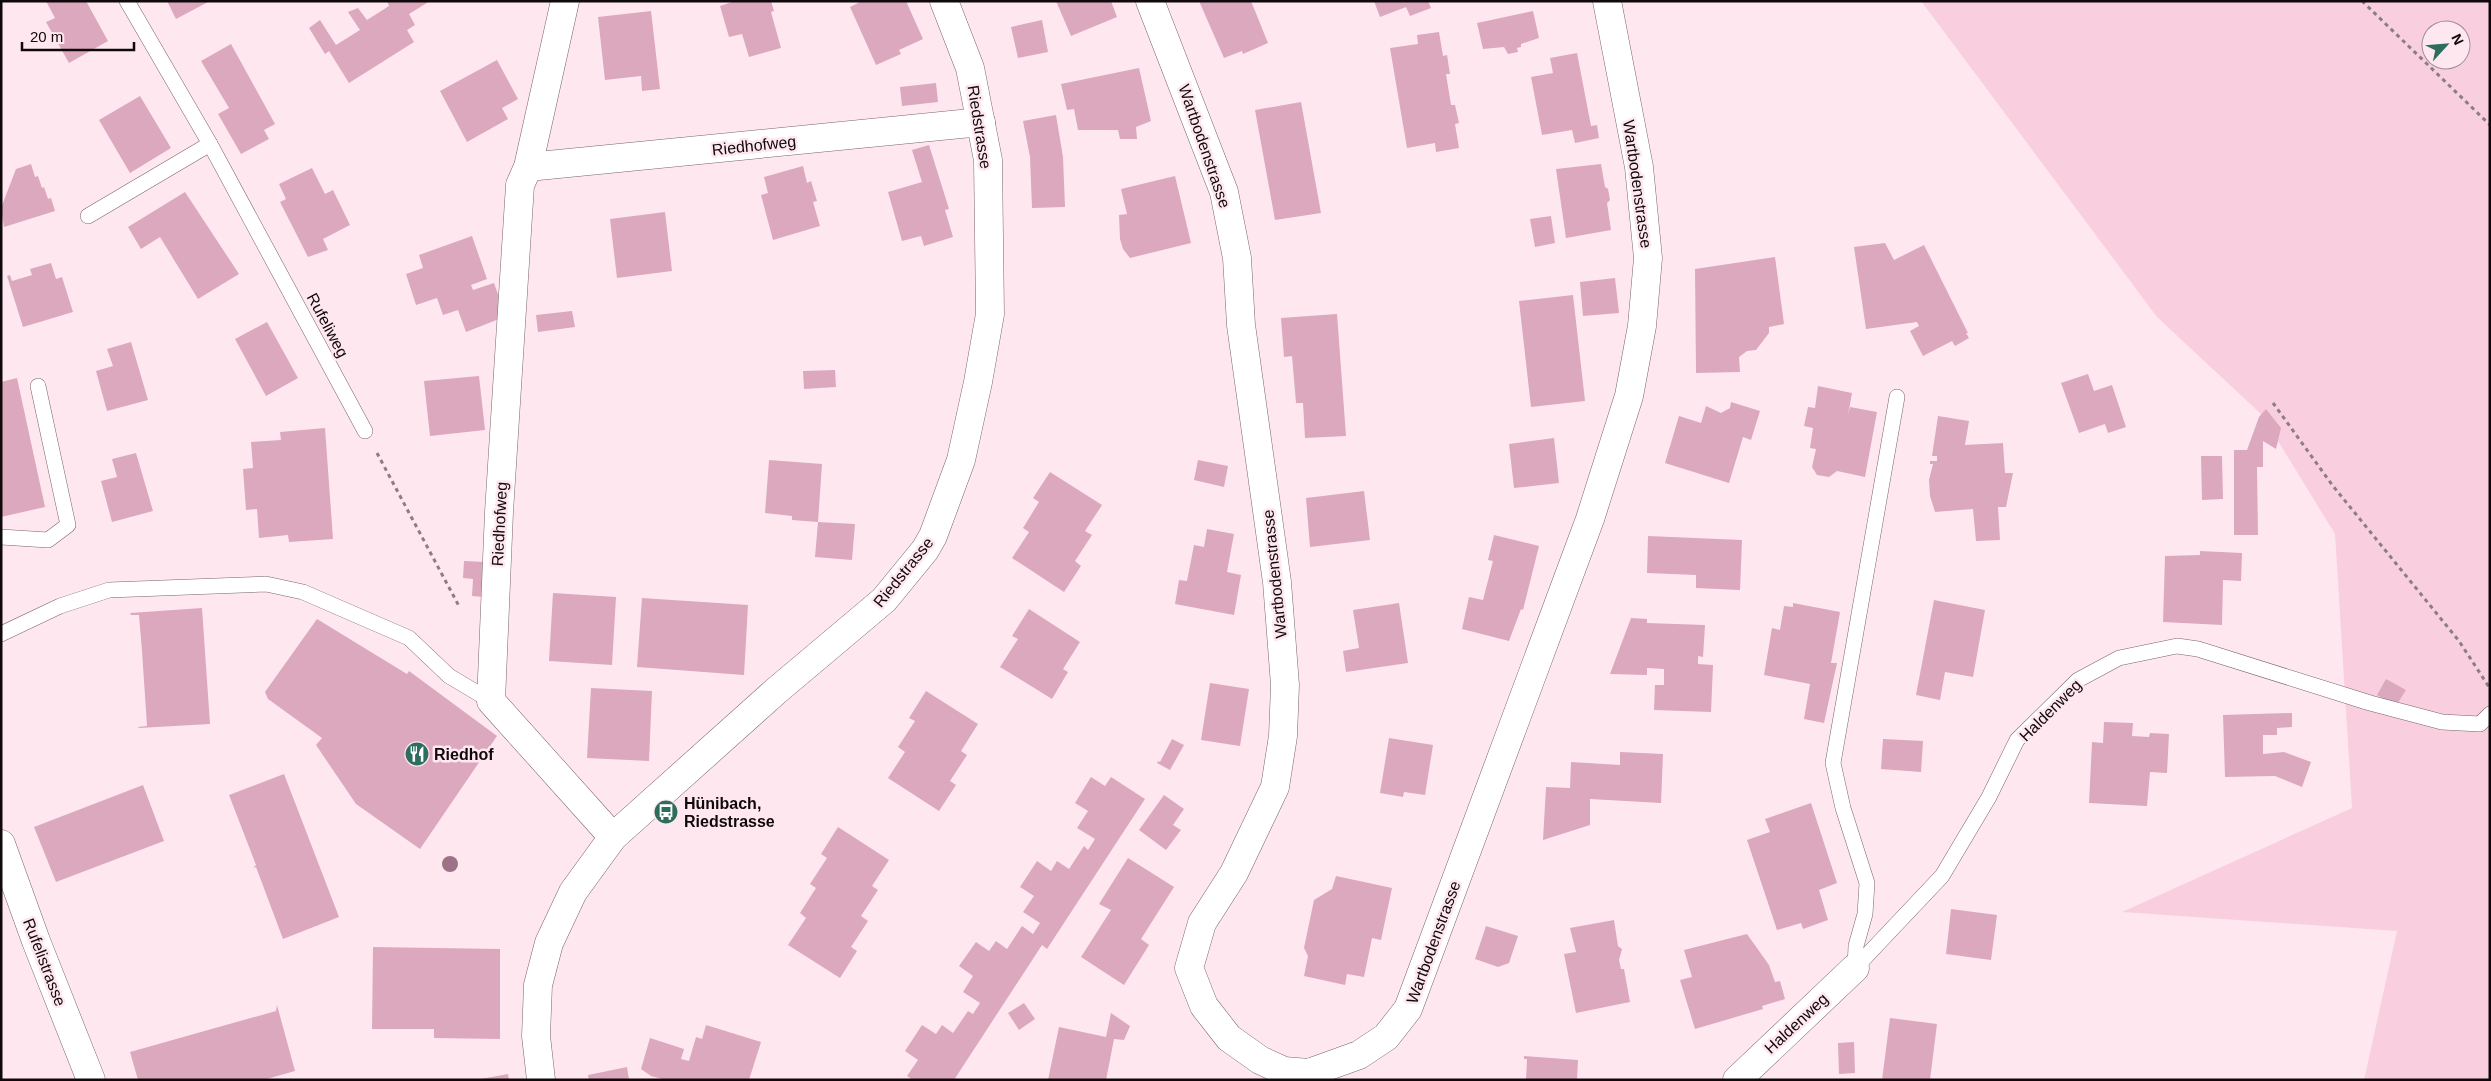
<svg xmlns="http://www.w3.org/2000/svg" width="2491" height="1081" font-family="Arial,sans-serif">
<rect width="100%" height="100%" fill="#ffe7f0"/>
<path fill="#f9cfdf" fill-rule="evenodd" d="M1921,1h569v1079h-126l33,-149 -275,-19 230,-104 -17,-274 -73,-119 -105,-98zM2431,30h30v30h-30z"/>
<g fill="#dca8bd">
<path d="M46,1h40l22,40 -39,22 -23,-41 9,-4z"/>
<path d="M167,1h43l-34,18z"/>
<path d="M387,1h43l-21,13 6,11 -8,5 7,12 -65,41 -20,-32 -4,3 -16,-26 11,-8 16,25 24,-15 -12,-18 10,-4 9,12 22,-14z"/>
<path d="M735,1h36l3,10 -3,1 10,36 -32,9 -7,-23 -13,3 -9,-31z"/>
<path d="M862,1h44l17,38 -24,11 2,4 -25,11 -26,-58z"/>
<path d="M1056,1h55l6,16 -46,19z"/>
<path d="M1199,1h52l17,42 -25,11 -1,-3 -18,7z"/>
<path d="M1374,1h54l3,7 -21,8 -4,-9 -26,10z"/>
<path d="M651,11l9,78 -18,2 -1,-15 -36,4 -7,-63z"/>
<path d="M1533,11l6,27 -18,6v3l-4,1 1,4 -10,2 -4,-7 -21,2 -6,-26z"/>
<path d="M1042,20l6,32 -30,6 -7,-31z"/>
<path d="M1439,32l4,24 4,-1 3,19h-4l5,31h4l4,18 -4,1 4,24 -23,4 -1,-9 -28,5 -17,-100 28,-4 -1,-9z"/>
<path d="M231,44l44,80 -11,6 5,9 -28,15 -23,-40 11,-6 -28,-47z"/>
<path d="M1577,53l14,73 6,-1 2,13 -24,5 -3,-13 -30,5 -11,-58 22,-4 -3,-15z"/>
<path d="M497,60l21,39 -16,9 6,11 -41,23 -27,-51z"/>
<path d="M1139,68l12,53 -15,6 1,12h-17l-2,-9h-40l-4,-21 -7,1 -6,-26z"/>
<path d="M936,83l2,19 -36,4 -2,-19z"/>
<path d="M140,96l31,52 -41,25 -31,-53z"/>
<path d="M1301,102l20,111 -46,7 -20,-110z"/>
<path d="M1056,115l7,42 2,50 -33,1 -2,-51 -7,-36z"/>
<path d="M929,145l20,64 -4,1 8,27 -29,9 -3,-10 -19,5 -14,-49 34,-10 -10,-32z"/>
<path d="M31,164l4,13 3,-1 4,12 2,-1 4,12 3,-1 4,13 -51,16 -3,-19 15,-39z"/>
<path d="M1601,164l4,23 3,2 2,11 -3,3 4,27 -45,8 -10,-69z"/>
<path d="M803,166l4,17 4,-2 6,20 -4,1 7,24 -47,14 -12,-45 7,-2 -4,-16z"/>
<path d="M312,168l13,26 8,-4 17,35 -27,14 5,11 -20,7 -28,-55 6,-3 -7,-15z"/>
<path d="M1175,176l16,67 -61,15 -7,-9 -3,-10 -1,-24 8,-1 -6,-25z"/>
<path d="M185,192l54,82 -41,25 -38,-62 -19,12 -13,-22z"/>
<path d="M665,212l7,59 -55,7 -7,-59z"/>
<path d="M1551,216l4,27 -20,4 -5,-28z"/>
<path d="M472,236l15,43 -16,6 2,5 21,-7 6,17 -1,19 -33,13 -8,-22 -15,5 -6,-17 -21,7 -10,-31 17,-6 -4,-13z"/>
<path d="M1885,243l9,17 30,-15 44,88h-2l3,5 -14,8 -3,-5 -29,15 -13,-25 9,-5 -2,-4 -51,7 -12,-82z"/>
<path d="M1775,257l9,67 -15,3v6l-13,17 -9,1 -8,6 1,15 -44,1 -1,-104z"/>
<path d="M51,263l5,16 6,-2 11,35 -50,15 -16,-51 3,-1 2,6 20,-6 -2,-6z"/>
<path d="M1615,278l4,35 -36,3 -3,-34z"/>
<path d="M1573,295l12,106 -54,6 -12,-106z"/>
<path d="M572,311l3,16 -37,5 -2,-17z"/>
<path d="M1337,314l9,122 -41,2 -2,-35h-7l-4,-47 -8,1 -3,-39z"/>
<path d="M267,322l31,56 -32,18 -31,-57z"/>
<path d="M131,342l17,58 -41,11 -11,-40 17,-5 -6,-17z"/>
<path d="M835,370l1,17 -32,2 -1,-18z"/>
<path d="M2088,374l6,17 18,-6 14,42 -18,6 -3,-9 -26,9 -18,-50z"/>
<path d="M479,376l6,54 -55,6 -6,-55z"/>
<path d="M17,378l28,129 -44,10v-135z"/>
<path d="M1818,386l34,7 -4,22 2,-8 27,5 -12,65 -28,-6 -8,6 -12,-2 -5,-8 4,-18 -6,-1 3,-20 -9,-2 4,-19 7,1z"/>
<path d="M1731,402l29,9 -9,29 -8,-3 -14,46 -64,-20 14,-47 22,7 5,-17 15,7 9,-5z"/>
<path d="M2266,409l15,19 -5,21 -13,-8v26h-6l1,68h-24v-85h13l12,-33z"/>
<path d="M1938,416l31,5 -4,24 38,-2 2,30h8l-7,34h-8l2,33 -24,1 -3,-32 -38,3 -5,-16 -1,-16 4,-16h-3v-3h7v-5h-5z"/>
<path d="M325,428l8,111 -44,3 -1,-7 -29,3 -2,-29 -11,1 -3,-41 10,-1 -2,-26 30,-2 -1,-8z"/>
<path d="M1554,438l5,45 -45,5 -5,-44z"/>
<path d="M136,453l17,58 -41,11 -11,-41 16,-4 -5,-18z"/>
<path d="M2201,456h21l1,43 -21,1z"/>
<path d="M769,460l53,4 -4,58 -26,-2v-4l-27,-3z"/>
<path d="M1198,460l30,6 -4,21 -30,-7z"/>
<path d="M1050,472l52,33 -17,26 7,4 -17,26 6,5 -17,26 -52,-34 17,-26 -6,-4 16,-26 -6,-4z"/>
<path d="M1364,491l6,49 -60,7 -4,-49z"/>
<path d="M818,522l37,2 -3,36 -37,-3z"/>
<path d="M1207,529l27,5 -7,38 14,3 -7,40 -59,-11 4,-24 8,1 7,-36 10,2z"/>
<path d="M1494,535l45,11 -16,64 -2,-1 -12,32 -47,-12 7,-32 14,3 10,-39 -5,-1z"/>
<path d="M1648,536l94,4 -2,50 -44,-2v-13l-49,-2z"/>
<path d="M2200,551l42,2 -1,28 -18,-1 -1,45 -59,-3 2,-66 35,-1z"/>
<path d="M464,561l21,1 -1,35 -12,-1 1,-17 -10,-1z"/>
<path d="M553,593l63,4 -4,68 -63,-4z"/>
<path d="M642,598l106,7 -4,70 -107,-8z"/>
<path d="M1934,600l51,10 -12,67 -28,-5 -5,28 -24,-5z"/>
<path d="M1399,603l9,60 -62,9 -3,-21 16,-3 -6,-38z"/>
<path d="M1793,603l47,9 -9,51h6l-13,60 -20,-4 6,-35 -46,-9 8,-47 8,2 4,-24 9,1z"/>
<path d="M202,608l8,116 -71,4 -1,-1 9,-1 -5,-75 -3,-36h-8l-1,-2z"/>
<path d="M1029,609l51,33 -17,27 5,3 -16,27 -52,-32 18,-28 -6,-3z"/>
<path d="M1631,618l16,1v4l58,2 -2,32 -5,-1v8l15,1 -2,47 -57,-2 1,-25h9v-16l-17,-1v7l-37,-1z"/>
<path d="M317,619l90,55 2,-3 88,65 -77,113 -64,-45 -40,-59 6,-7 -54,-39 -3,-7z"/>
<path d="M2386,679l20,11 -10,16 -19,-11z"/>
<path d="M1210,683l39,6 -9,57 -39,-6z"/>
<path d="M591,688l61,3 -3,70 -62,-3z"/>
<path d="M926,691l52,33 -17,27 6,4 -17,26 6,4 -17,26 -51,-33 17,-26 -7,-5 17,-26 -6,-3z"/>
<path d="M2292,713v14l-15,1v7h-14v19l21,-2 27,10 -9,25 -27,-11 -50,1 -2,-62z"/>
<path d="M2104,722l29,1 -1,13 17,1 1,-4 19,1 -2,39 -17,-1 -3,34 -58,-3 3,-61 11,1z"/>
<path d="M1389,738l44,7 -8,50 -21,-3 -1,5 -23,-4z"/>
<path d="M1172,739l12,6 -14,25 -13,-7 1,-2 2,1z"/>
<path d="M1883,739l40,2 -2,31 -40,-3z"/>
<path d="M1620,752l43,2 -2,49 -71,-4v26l-47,15 3,-53 24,1 1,-26 49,3z"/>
<path d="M284,774l55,143 -56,22 -27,-72 -3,1 3,-3 -27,-70z"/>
<path d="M1091,777l14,9 6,-9 34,22 -98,150 -5,-4 -88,135h-41l-6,-4 11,-16 -13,-9 17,-26 14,9 6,-9 11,8 15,-22 5,3 7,-11 -17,-11 10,-16 -14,-10 17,-24 13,9 7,-10 11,8 15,-23 11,8 7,-11 -17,-11 11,-16 -14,-9 17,-26 14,10 6,-10 12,8 15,-23 4,4 7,-11 -18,-11 11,-17 -13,-8z"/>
<path d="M143,785l21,56 -108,41 -22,-55z"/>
<path d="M1164,795l20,14 -11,16 8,5 -15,20 -27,-20z"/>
<path d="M1811,803l26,80 -18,7 9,30 -25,9 -2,-6 -24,7 -30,-90 23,-8 -5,-13z"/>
<path d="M838,827l51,33 -17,26 6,4 -17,26 7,5 -17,26 6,4 -17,27 -52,-33 18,-27 -6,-5 16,-25 -6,-4 17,-26 -6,-4z"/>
<path d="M1128,858l46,29 -33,52 8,6 -25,40 -43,-28 30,-47 -12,-6z"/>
<path d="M1336,876l56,12 -11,52 -9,-2 -8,39 -17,-3 -2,11 -41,-9 4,-20 -4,-8 10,-48 18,-11z"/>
<path d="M1951,909l46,6 -6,45 -45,-6z"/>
<path d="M1614,920l4,26 4,3 -3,11 2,9h3l6,33 -54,11 -12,-59 12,-2 -6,-24z"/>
<path d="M1486,926l32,10 -9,27 -11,4 -23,-8z"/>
<path d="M1747,934l22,31 6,17 5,-1 5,18 -23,7 1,3 -68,20 -15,-49 12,-3 -8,-27z"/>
<path d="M373,947l127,2v90l-66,-1v-9h-62z"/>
<path d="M1024,1003l11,16 -16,11 -11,-17z"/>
<path d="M277,1005l18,66 -32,9h-125l-8,-28 146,-41z"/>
<path d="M1111,1013l19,13 -6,14 -10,-1 -8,41h-58l11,-53 47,10z"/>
<path d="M1890,1018l47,6 -7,56h-48z"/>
<path d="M706,1025l55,17 -12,38h-83l-15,-4 -10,-7 9,-31 34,11 -3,10 8,2 7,-24 6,2z"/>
<path d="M1854,1042l1,31 -16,1 -1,-31z"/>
<path d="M1524,1056l54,4 -1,20h-51l1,-21h-3z"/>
<path d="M627,1067l2,13h-40l-1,-5z"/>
<path d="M508,1074l1,6h-28v-1z"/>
</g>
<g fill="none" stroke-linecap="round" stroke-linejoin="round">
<defs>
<g id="lane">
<path d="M127,1l83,143 155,287"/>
<path d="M88,216l122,-72"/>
<path d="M1,537l47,3 20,-15 -30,-139"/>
<path d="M1,634l59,-28 49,-16 157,-6 37,8 106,46 40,38 42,25"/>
<path d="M1855,968l87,-92 47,-79 28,-57 61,-60 41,-22 58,-12 21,3 172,54 72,19 38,2 10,-10"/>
<path d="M1855,968l1,-22 9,-32 2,-31 -24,-75 -10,-45 64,-366"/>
</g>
<g id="street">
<path d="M565,1l-37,166 -8,18 -21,327 -8,189 122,136"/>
<path d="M1150,1l74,191 13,66 4,67 36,257 8,103 -2,51 -8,51 -41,86 -32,50 -13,45 15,38 25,32 31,22 24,11 25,2 50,-18 27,-18 22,-28 182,-490 39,-123 13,-70 6,-68 -9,-91 -32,-166"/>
<path d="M528,167l453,-45"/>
<path d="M1,844l35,97 55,139"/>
<path d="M541,1080l-5,-44 2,-51 11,-42 24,-51 40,-55 163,-146 108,-91 41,-50 8,-14 28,-76 17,-78 12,-68 -2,-154 -18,-92 -26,-67"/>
<path d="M1737,1080l118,-112"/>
</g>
</defs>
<use href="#lane" stroke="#79656d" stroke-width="16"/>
<use href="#street" stroke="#79656d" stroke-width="29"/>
<g stroke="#8c7d83" stroke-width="3" stroke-dasharray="4 4" stroke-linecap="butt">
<path d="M2362,1l128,124"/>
<path d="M2273,403l60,83 126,155 30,46"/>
<path d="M377,453l83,155"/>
</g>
<use href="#lane" stroke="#fff" stroke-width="15"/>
<use href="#street" stroke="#fff" stroke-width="28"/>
</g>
<circle fill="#9d7186" cx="450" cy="864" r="8"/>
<defs>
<symbol id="restaurant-disc" viewBox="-11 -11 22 22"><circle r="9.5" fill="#2c6d5b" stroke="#ffe7f0"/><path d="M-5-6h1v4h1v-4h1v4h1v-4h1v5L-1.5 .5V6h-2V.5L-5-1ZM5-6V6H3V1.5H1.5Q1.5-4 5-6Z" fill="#fff"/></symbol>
<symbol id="bus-disc" viewBox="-11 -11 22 22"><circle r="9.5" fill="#2c6d5b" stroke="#ffe7f0"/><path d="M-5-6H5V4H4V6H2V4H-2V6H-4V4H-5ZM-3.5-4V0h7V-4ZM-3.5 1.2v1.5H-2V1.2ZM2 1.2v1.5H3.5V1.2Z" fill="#fff"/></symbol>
</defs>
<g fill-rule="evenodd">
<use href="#restaurant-disc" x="403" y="740" width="28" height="28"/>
<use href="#bus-disc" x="652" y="798" width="28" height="28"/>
</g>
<g text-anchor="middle" stroke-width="5" stroke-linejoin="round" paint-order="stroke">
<g font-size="16" fill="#10090c" stroke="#ffe7f0">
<text transform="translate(980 127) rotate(81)" y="6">Riedstrasse</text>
<text transform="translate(754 145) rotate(-6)" y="6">Riedhofweg</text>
<text transform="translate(1205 146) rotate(71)" y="6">Wartbodenstrasse</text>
<text transform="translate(1638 184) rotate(82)" y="6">Wartbodenstrasse</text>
<text transform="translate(328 325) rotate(62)" y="6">Rufeliweg</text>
<text transform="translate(499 524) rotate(-87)" y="6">Riedhofweg</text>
<text transform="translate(903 572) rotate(-51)" y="6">Riedstrasse</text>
<text transform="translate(1274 574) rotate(-96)" y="6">Wartbodenstrasse</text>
<text transform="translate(2050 710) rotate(-45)" y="6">Haldenweg</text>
<text transform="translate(1433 942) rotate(-70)" y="6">Wartbodenstrasse</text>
<text transform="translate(45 962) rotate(69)" y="6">Rufelistrasse</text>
<text transform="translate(1796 1023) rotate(-43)" y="6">Haldenweg</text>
</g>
<g font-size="16" font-weight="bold" fill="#10090c" stroke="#ffe7f0" text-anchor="start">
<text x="434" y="760">Riedhof</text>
<text x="684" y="809">Hünibach,<tspan x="684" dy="18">Riedstrasse</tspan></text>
</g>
</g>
<rect width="2491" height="1081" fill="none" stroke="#10090c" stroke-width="5"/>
<g transform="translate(2446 45) rotate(64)"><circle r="24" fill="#ffe7f0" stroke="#9f8e95"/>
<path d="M0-4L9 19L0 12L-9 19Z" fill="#2c6d5b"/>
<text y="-8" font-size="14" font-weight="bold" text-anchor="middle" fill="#10090c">N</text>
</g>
<path d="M22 42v8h112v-8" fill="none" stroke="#10090c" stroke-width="2.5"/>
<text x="30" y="42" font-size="15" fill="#10090c" stroke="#ffe7f0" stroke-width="4" paint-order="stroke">20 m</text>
</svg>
